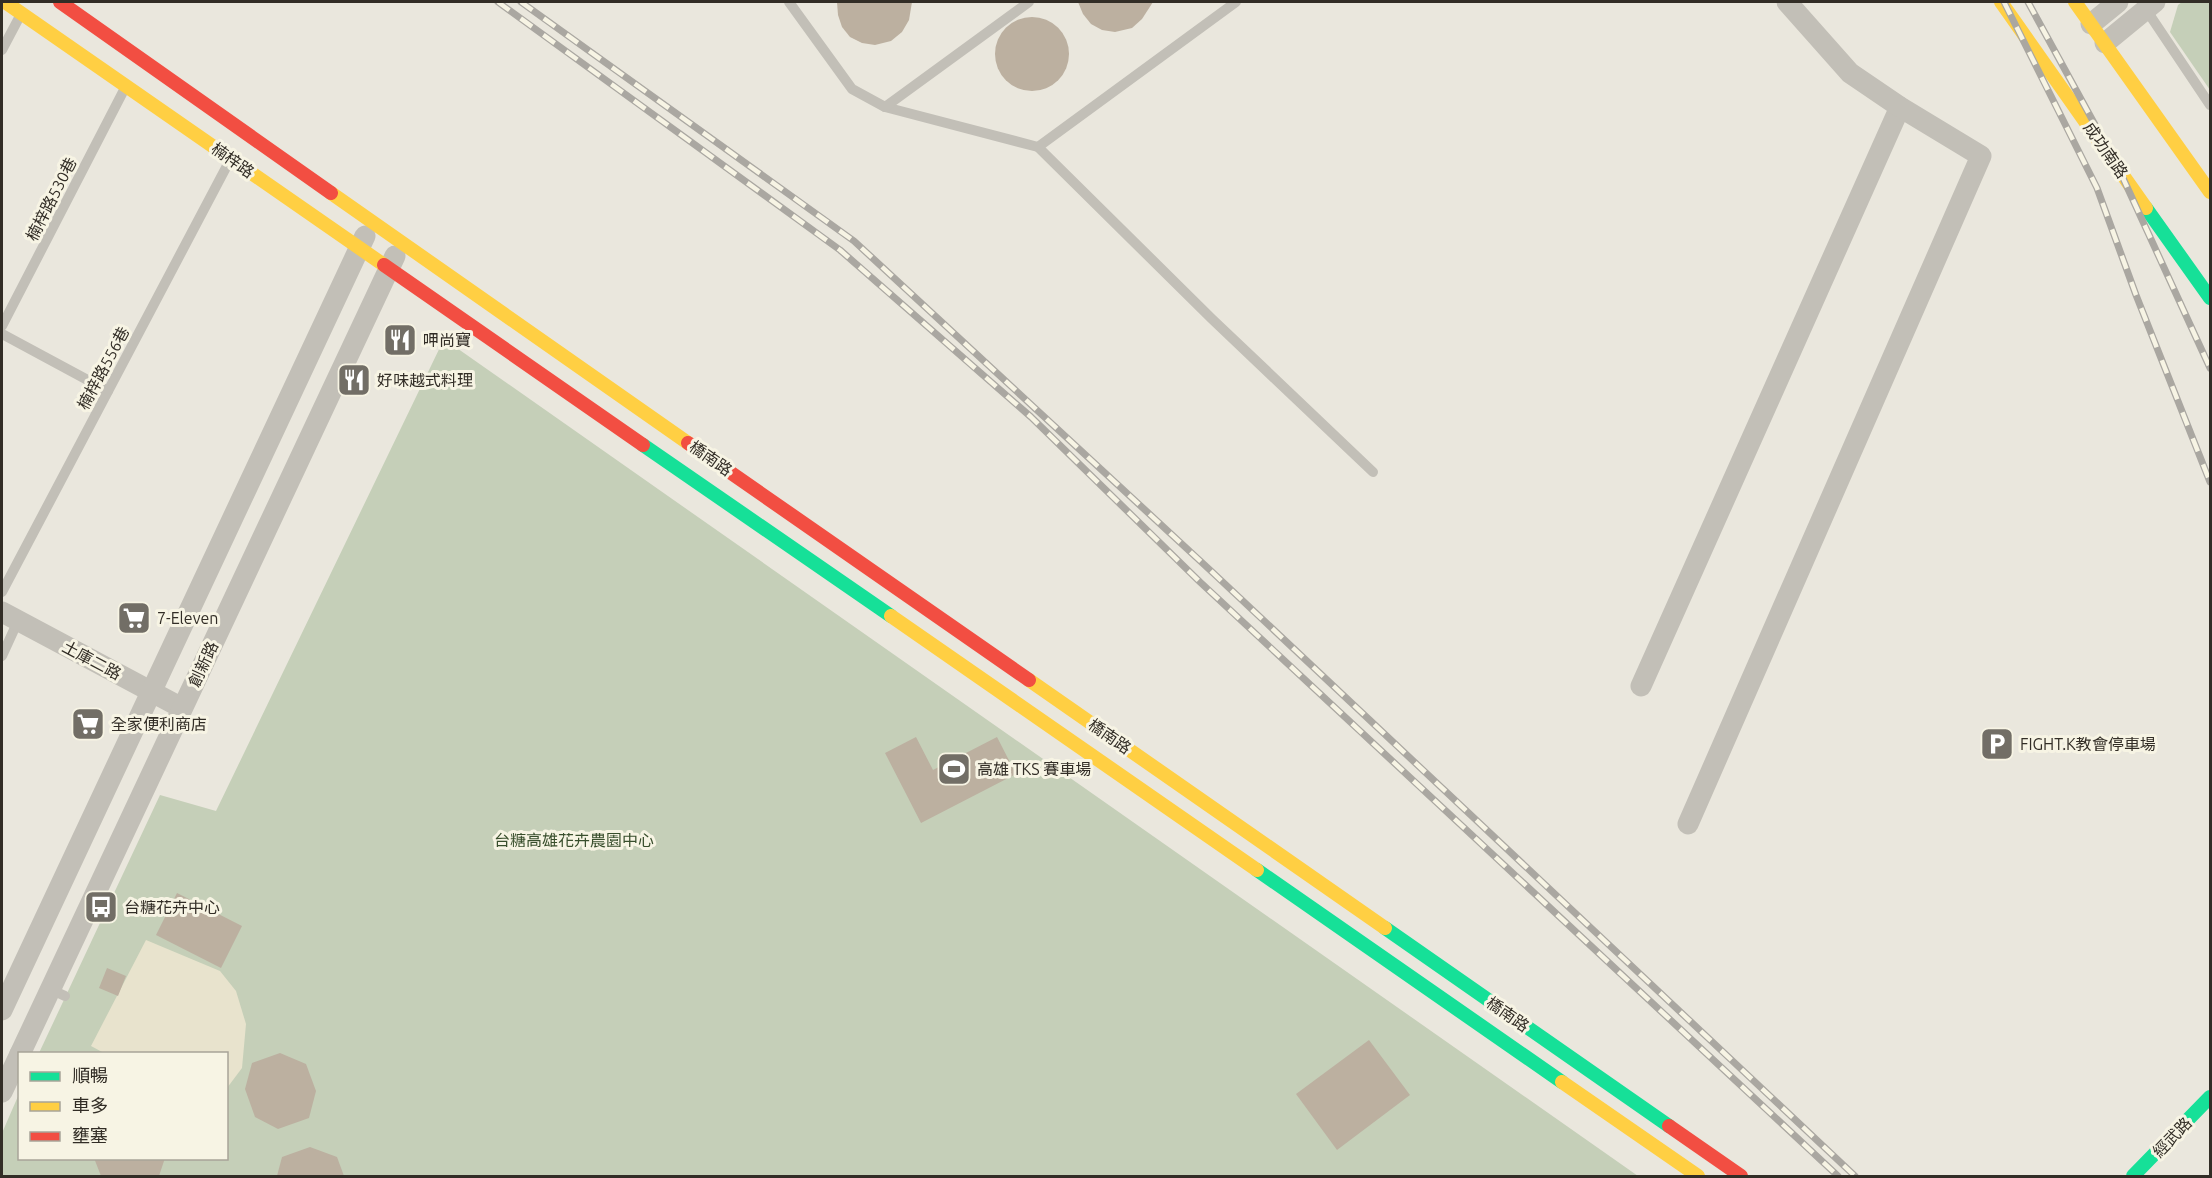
<svg xmlns="http://www.w3.org/2000/svg" width="2212" height="1178" font-family="Ubuntu,'Noto Sans TC',sans-serif">
<rect width="100%" height="100%" fill="#eae7dd"/>
<g fill="#c5cfb8">
<path d="M2182,2h28v88l-40,-58 8,-27z"/>
<path d="M444,339l1194,837h-1636v-43l17,-39 1,64h206v-104l-187,-1 121,-258 56,16z"/>
</g>
<path fill="#e8e3cd" d="M146,940l74,31 16,20 10,33 -4,44 -15,20 -1,-34 -122,-1 -13,-7z"/>
<g fill="#bcb0a0">
<path d="M837,2h75l-3,18 -7,12 -11,9 -16,4 -13,-2 -12,-6 -8,-10 -4,-12z"/>
<path d="M1078,2h75l-11,17 -10,9 -17,4 -13,-2 -11,-6 -8,-10z"/>
<circle cx="1032" cy="54" r="37"/>
<path d="M916,737l17,33 64,-33 19,37 -95,49 -36,-70z"/>
<path d="M177,893l65,33 -21,42 -65,-33z"/>
<path d="M107,968l19,8 -8,20 -19,-8z"/>
<path d="M1369,1040l41,55 -73,55 -41,-56z"/>
<path d="M280,1053l26,11 10,27 -7,27 -31,11 -23,-12 -10,-28 7,-26z"/>
<path d="M310,1147l27,10 7,19h-67l5,-19z"/>
<path d="M94,1158h71l-6,18h-58z"/>
</g>
<g fill="none" stroke-linecap="round" stroke-linejoin="round">
<g stroke="#c2bfb7" stroke-width="10">
<path d="M789,2l63,87 33,18 153,40 174,172 161,153"/>
<path d="M2145,8l65,97"/>
<path d="M2,50l19,-36"/>
<path d="M885,107l144,-105"/>
<path d="M1038,147l198,-145"/>
<path d="M2,326l124,-240"/>
<path d="M2,334l106,57"/>
<path d="M2,592l228,-432"/>
<path d="M2,656l16,-35"/>
<path d="M50,989l15,7"/>
</g>
<g stroke="#c2bfb7" stroke-width="21">
<path d="M2091,24l27,-22"/>
<path d="M2105,43l50,-41"/>
<path d="M2,612l180,96"/>
<path d="M1641,686l259,-579"/>
<path d="M1688,824l293,-668 -81,-49 -50,-34 -63,-71"/>
<path d="M2,1010l363,-774"/>
<path d="M20,1054l375,-798"/>
<path d="M2,1092l18,-38"/>
</g>
<g stroke="#16e098" stroke-width="14">
<path d="M2146,208l64,90"/>
<path d="M643,445l248,171"/>
<path d="M1257,870l305,212"/>
<path d="M1385,928l284,198"/>
<path d="M2133,1176l77,-79"/>
</g>
<g stroke="#ffcf43" stroke-width="14">
<path d="M5,2l379,263"/>
<path d="M2001,2l145,206"/>
<path d="M2075,2l135,190"/>
<path d="M331,193l357,250"/>
<path d="M891,616l366,254"/>
<path d="M1029,680l356,248"/>
<path d="M1562,1082l136,94"/>
</g>
<g stroke="#f24e42" stroke-width="14">
<path d="M60,2l271,191"/>
<path d="M384,265l259,180"/>
<path d="M688,443l341,237"/>
<path d="M1669,1126l72,50"/>
</g>
<defs>
<g id="rail">
<path d="M498,2l342,248 191,167 169,165 638,594"/>
<path d="M521,2l333,239 356,329 645,606"/>
<path d="M2004,2l93,186 39,107 74,187"/>
<path d="M2028,2l89,163 93,203"/>
</g>
</defs>
<use href="#rail" stroke="#aaa7a1" stroke-width="7"/>
<use href="#rail" stroke="#f7f4e4" stroke-width="4.5" stroke-dasharray="14" stroke-linecap="butt"/>
</g>
<defs>
<symbol id="restaurant-square" viewBox="-11 -11 22 22"><rect x="-9" y="-9" width="18" height="18" rx="4" fill="#726e66" stroke="#f7f4e4"/><path d="M-5-6h1v4h1v-4h1v4h1v-4h1v5L-1.5 .5V6h-2V.5L-5-1ZM5-6V6H3V1.5H1.5Q1.5-4 5-6Z" fill="#fff"/></symbol>
<symbol id="supermarket-square" viewBox="-11 -11 22 22"><rect x="-9" y="-9" width="18" height="18" rx="4" fill="#726e66" stroke="#f7f4e4"/><path d="M-6-5.5h2.5l.6 2H6L4.5 2H-2.5L-4.4-4H-6ZM-1.5 3.2a1.3 1.3 0 1 0 .1 0ZM3 3.2a1.3 1.3 0 1 0 .1 0Z" fill="#fff"/></symbol>
<symbol id="parking-square" viewBox="-11 -11 22 22"><rect x="-9" y="-9" width="18" height="18" rx="4" fill="#726e66" stroke="#f7f4e4"/><path d="M-3.5-5.5H1a3.5 3.5 0 0 1 0 7H-1V5.5H-3.5ZM-1-3.4V-.6H.8a1.4 1.4 0 0 0 0-2.8Z" fill="#fff"/></symbol>
<symbol id="stadium-square" viewBox="-11 -11 22 22"><rect x="-9" y="-9" width="18" height="18" rx="4" fill="#726e66" stroke="#f7f4e4"/><path d="M0-5a6.5 5 0 1 0 0 10a6.5 5 0 1 0 0-10ZM-3.5-1.8h7v3.6h-7Z" fill="#fff"/></symbol>
<symbol id="bus-square" viewBox="-11 -11 22 22"><rect x="-9" y="-9" width="18" height="18" rx="4" fill="#726e66" stroke="#f7f4e4"/><path d="M-5-6H5V4H4V6H2V4H-2V6H-4V4H-5ZM-3.5-4V0h7V-4ZM-3.5 1.2v1.5H-2V1.2ZM2 1.2v1.5H3.5V1.2Z" fill="#fff"/></symbol>
</defs>
<g fill-rule="evenodd">
<use href="#restaurant-square" x="381" y="321" width="38" height="38"/>
<use href="#restaurant-square" x="335" y="361" width="38" height="38"/>
<use href="#supermarket-square" x="115" y="599" width="38" height="38"/>
<use href="#supermarket-square" x="69" y="705" width="38" height="38"/>
<use href="#parking-square" x="1978" y="725" width="38" height="38"/>
<use href="#stadium-square" x="935" y="750" width="38" height="38"/>
<use href="#bus-square" x="82" y="888" width="38" height="38"/>
</g>
<g text-anchor="middle" stroke-width="6" stroke-linejoin="round" paint-order="stroke">
<g font-size="16" fill="#322d26" stroke="#f7f4e4">
<text transform="translate(2106 150) rotate(55)" y="6">成功南路</text>
<text transform="translate(233 160) rotate(35)" y="6">楠梓路</text>
<text transform="translate(51 199) rotate(-63)" y="6">楠梓路530巷</text>
<text transform="translate(103 368) rotate(-62)" y="6">楠梓路556巷</text>
<text transform="translate(711 458) rotate(35)" y="6">橋南路</text>
<text transform="translate(92 660) rotate(28)" y="6">土庫二路</text>
<text transform="translate(203 664) rotate(-65)" y="6">創新路</text>
<text transform="translate(1110 736) rotate(35)" y="6">橋南路</text>
<text transform="translate(1508 1014) rotate(35)" y="6">橋南路</text>
<text transform="translate(2172 1137) rotate(-46)" y="6">經武路</text>
</g>
<g font-size="16" fill="#322d26" stroke="#f7f4e4" text-anchor="start">
<text x="423" y="346">呷尚寶</text>
<text x="377" y="386">好味越式料理</text>
<text x="157" y="624">7-Eleven</text>
<text x="111" y="730">全家便利商店</text>
<text x="2020" y="750">FIGHT.K教會停車場</text>
<text x="977" y="775">高雄 TKS 賽車場</text>
<text x="124" y="913">台糖花卉中心</text>
</g>
<g font-size="16" fill="#384e2c" stroke="#f7f4e4">
<text x="574" y="846">台糖高雄花卉農園中心</text>
</g>
</g>
<rect width="2212" height="1178" fill="none" stroke="#322d26" stroke-width="6"/>
<rect x="18" y="1052" width="210" height="108" fill="#f7f4e4" stroke="#a8a498" stroke-width="1.5"/>
<rect x="30" y="1072" width="30" height="9" fill="#16e098" stroke="#a8a498" stroke-width="1.5"/>
<text x="72" y="1082" font-size="18" fill="#322d26">順暢</text>
<rect x="30" y="1102" width="30" height="9" fill="#ffcf43" stroke="#a8a498" stroke-width="1.5"/>
<text x="72" y="1112" font-size="18" fill="#322d26">車多</text>
<rect x="30" y="1132" width="30" height="9" fill="#f24e42" stroke="#a8a498" stroke-width="1.5"/>
<text x="72" y="1142" font-size="18" fill="#322d26">壅塞</text>
</svg>
